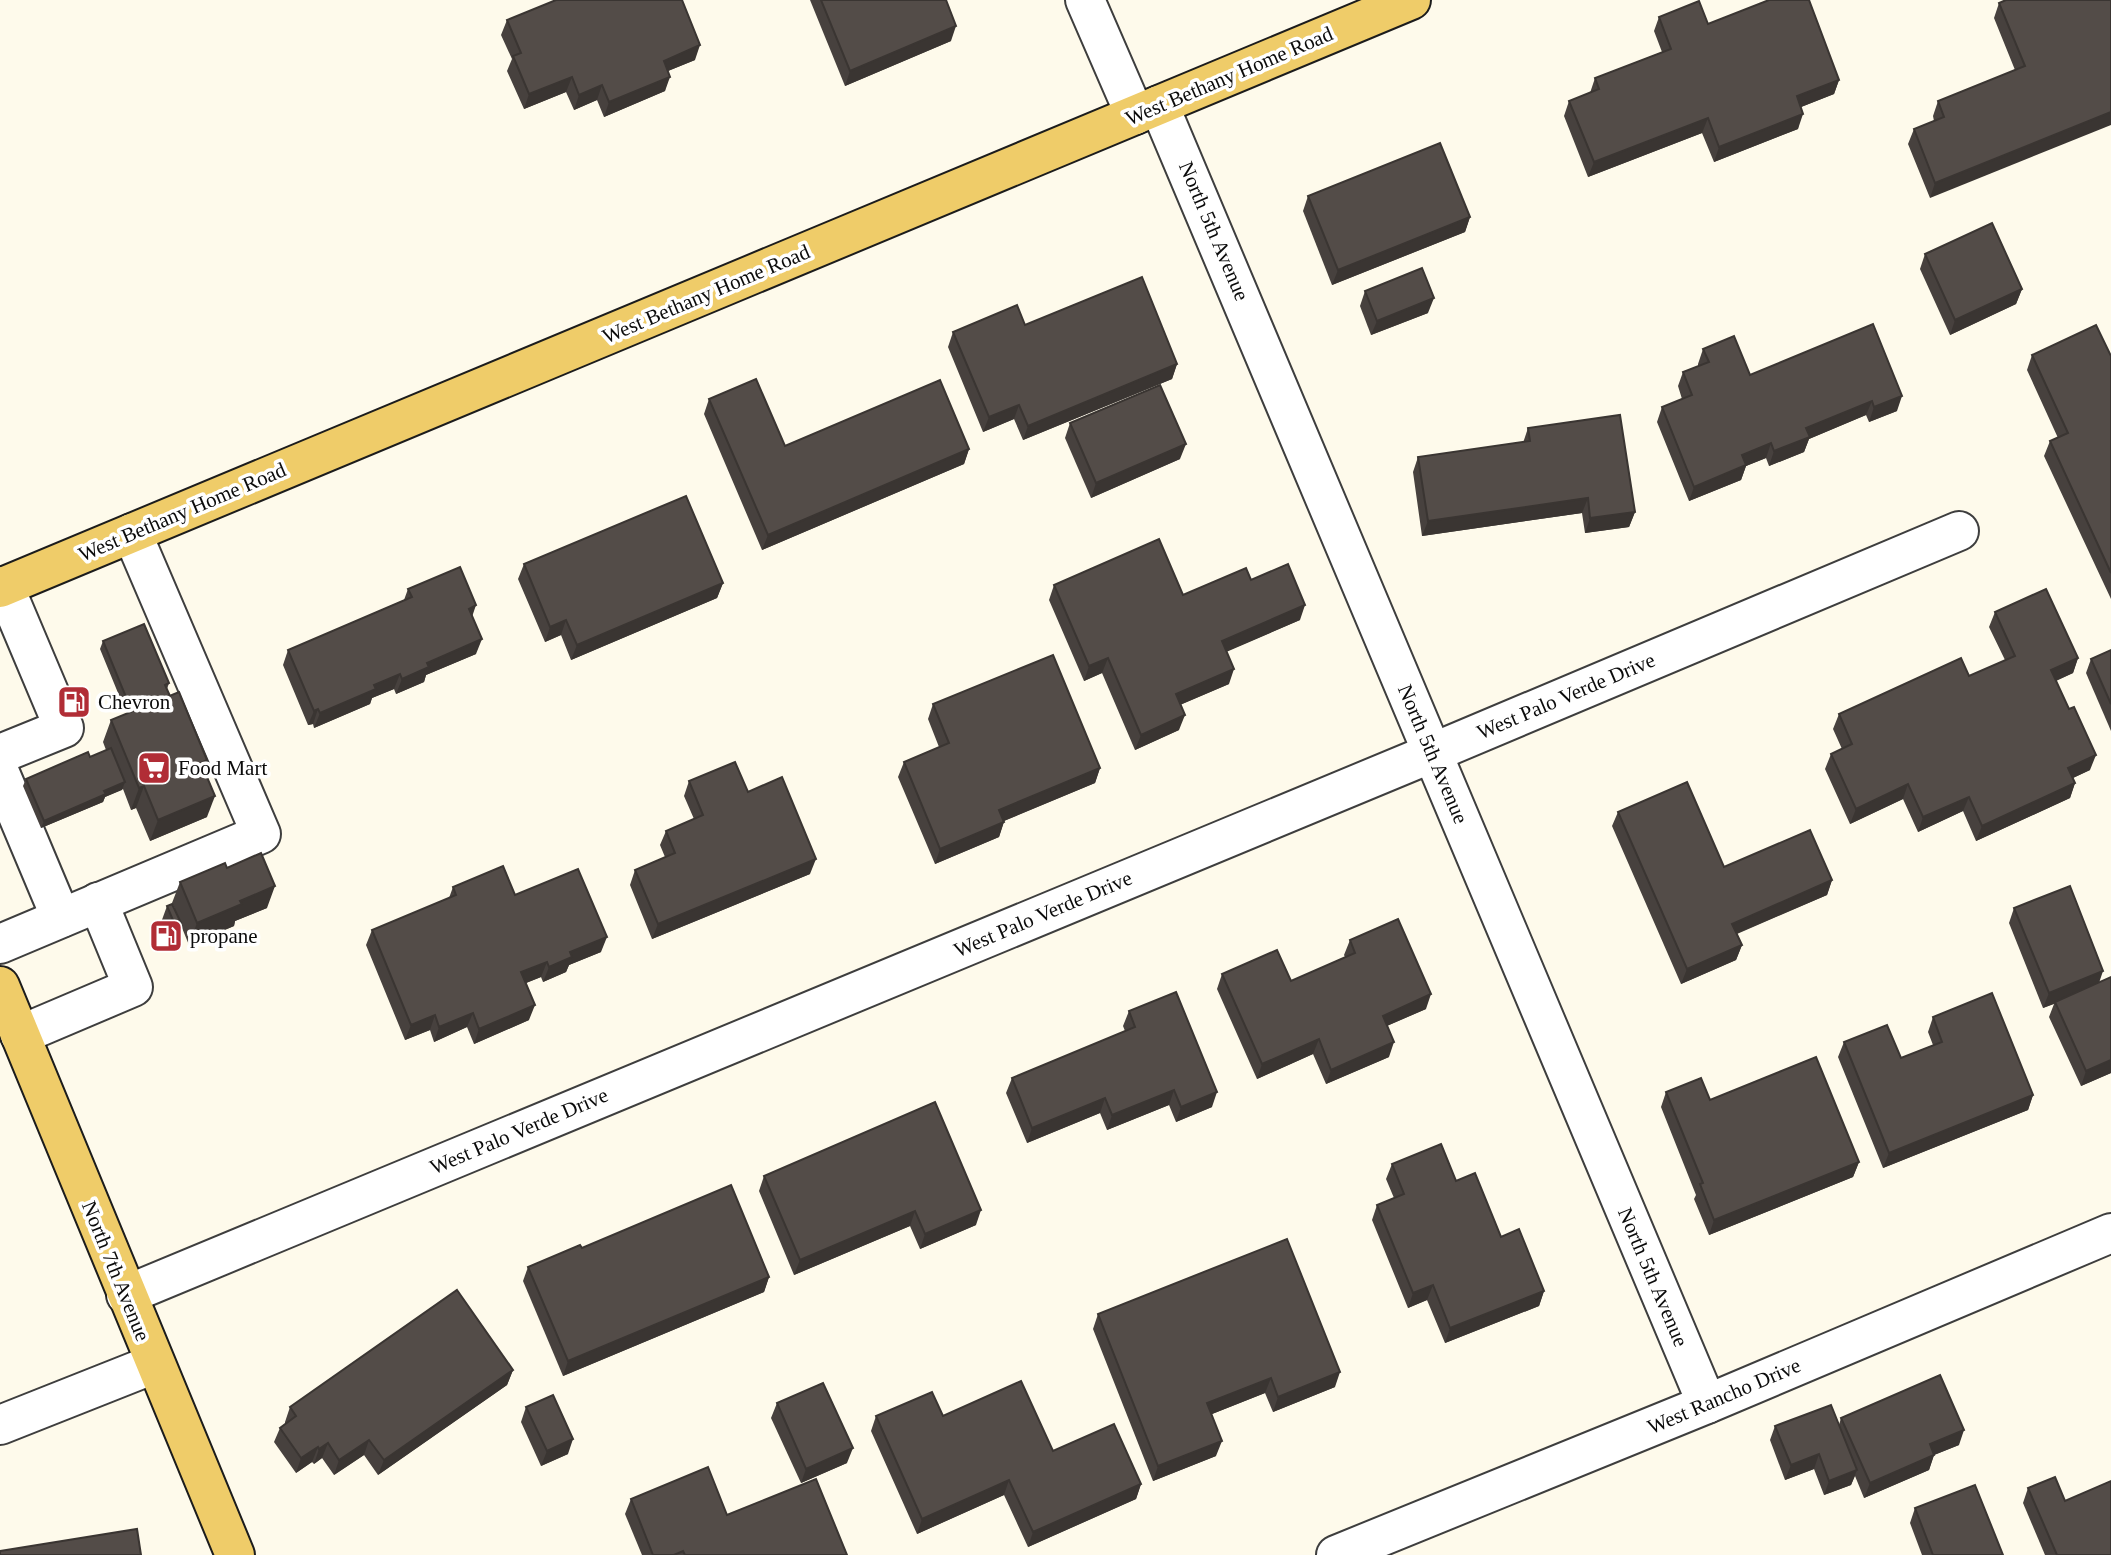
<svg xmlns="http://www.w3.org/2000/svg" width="2111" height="1555" font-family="Georgia,serif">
<rect width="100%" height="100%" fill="#fefaeb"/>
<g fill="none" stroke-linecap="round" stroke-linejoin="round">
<defs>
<g id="minor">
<path d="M1085,0l50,115"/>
<path d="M1159,105l548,1299"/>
<path d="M0,754l64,-26 -60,-142"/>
<path d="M0,773l61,145"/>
<path d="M0,944l261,-110 -129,-301"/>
<path d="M20,1035l113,-48 -35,-85"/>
<path d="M126,1295l1306,-542 527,-222"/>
<path d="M0,1425l154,-61"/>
<path d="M1336,1555l371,-151 404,-171"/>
</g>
<g id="major">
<path d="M0,588l1411,-588"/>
<path d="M0,986l235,569"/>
</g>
</defs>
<use href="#minor" stroke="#3e3e3e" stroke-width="42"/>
<use href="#major" stroke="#1c1c1c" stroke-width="42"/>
<use href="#minor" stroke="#fff" stroke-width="38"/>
<use href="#major" stroke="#efcc69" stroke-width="38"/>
</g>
<g fill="#47413e">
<path d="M810,0h136l5,41 -106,45z"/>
<path d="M2111,0l-181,198 -22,-54 6,-15 20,-8 -1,-5 5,-15 77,-31 -21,-52 5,-15z"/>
<path d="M1659,17l49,7 131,56 -5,14 -33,13 -3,22 -84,33 -12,-29 -114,44 -24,-61 5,-15 21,-8 5,-15 67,-26 -8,-21z"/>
<path d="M507,20l188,40 -27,11 -3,20 -61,26 -7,-17 -23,10 -8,-18 -42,17 -17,-38 5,-12 -11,-24z"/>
<path d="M1308,196l162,21 -5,15 -133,53 -29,-74z"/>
<path d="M1925,254l97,35 -6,15 -66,31 -30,-66z"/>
<path d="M1365,291l63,22 -57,22 -11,-29z"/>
<path d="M1873,324l24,87 -28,11 -3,-7 -57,24 -5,13 -35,14 -3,-8 -20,8 -5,14 -52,21 -32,-79 5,-15 20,-8 -4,-13 5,-14 15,-6v-2l5,-15 47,26z"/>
<path d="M1025,325l152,39 -5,15 -149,61 -9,-21 -31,13 -35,-85 5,-15z"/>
<path d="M2032,355l79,1v243l-67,-143 6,-15 8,-3 -31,-68z"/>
<path d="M709,399l76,47 184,3 -5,15 -202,86 -58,-136z"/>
<path d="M1070,423l110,36 -89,39 -26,-60z"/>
<path d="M1528,428l107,84 -6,15 -44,6 -3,-20 -160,23 -9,-64 5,-15 105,-14z"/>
<path d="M524,564l199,19 -6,15 -146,62 -10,-25 -16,7 -27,-63z"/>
<path d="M1251,580l49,40 -73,31 2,33 -49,21 -1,25 -44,20 -33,-77 -18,8 -35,-81 5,-15 129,10z"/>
<path d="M408,589l64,28 4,37 -50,21 -2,7 -28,12 -2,-5 -22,9 -2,6 -56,24 -1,-4 -5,1 -25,-60 5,-15 116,-50z"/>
<path d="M1995,612l83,46 -5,15 -17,8 34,89 -17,8 2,5 -5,15 -94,43 -13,-30 -45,21 -15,-33 -53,25 -25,-55 6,-15 11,-5 -9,-20 6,-15 130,-38 36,-16 -16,-33z"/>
<path d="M103,641l66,42 -2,6 3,7 37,64 -3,10 3,47 -57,24 -14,-33 -5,2 -8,-21 -18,8 -2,5 -62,26 -18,-42 3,-7 64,-22 16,-7 -3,-8 8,-22 19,-8 -1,-4 -4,2 -25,-61z"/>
<path d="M2111,650v81l-25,-58 5,-14z"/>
<path d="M933,704l167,64 -5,15 -91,38 -5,16 -64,27 -37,-87 6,-15 35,-15 -11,-28z"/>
<path d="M689,781l59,11 62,82 -158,65 -22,-54 5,-15 30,-13 -5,-12 6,-14 28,-12 -10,-23z"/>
<path d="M1618,812l106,55 108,13 -5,15 -90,39 5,11 -6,15 -55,24 -69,-158z"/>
<path d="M227,868l40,40 -32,13 -1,5 -45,19 -9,-22 -7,21 -5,2 -9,-18 8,-22 8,3 -3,-6 8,-21z"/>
<path d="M453,887l62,8 86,57 -32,13 -3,7 -23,10 -2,-5 -15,6 3,37 -55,24 -7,-17 -33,15 -4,-12 -25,10 -39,-95 6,-15 77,-32z"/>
<path d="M2014,908l85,74 12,91 -30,13 -32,-69 5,-13 -11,4 -34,-85z"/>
<path d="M1350,940l76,69 -39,17 2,31 -63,27 -13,-30 -56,25 -40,-90 5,-15 69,7 54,-24 -1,-2z"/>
<path d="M1129,1011l83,96 -36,15 -7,-17 -62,25 -7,-17 -73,30 -21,-50 6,-15 113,-47 -2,-5z"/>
<path d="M1933,1017l100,78 -5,15 -145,58 -45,-111 6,-15 57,16 32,-13 -5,-13z"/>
<path d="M1666,1092l44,8 149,62 -6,15 -144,58 -15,-36 2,-4 -35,-88z"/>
<path d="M1392,1164l64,17 88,110 -5,15 -94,37 -18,-43 -19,8 -36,-88 5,-15 17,-7 -8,-19z"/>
<path d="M764,1176l212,49 -56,24 -10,-23 -116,49 -35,-84z"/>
<path d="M582,1248l187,29 -5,15 -201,84 -40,-95 5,-14z"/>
<path d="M1098,1314l237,73 -62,25 -8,-19 -53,21 4,42 -63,25 -60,-152z"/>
<path d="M513,1370l-6,15 -129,90 -14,-20 -30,20 -12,-17 -8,6 -2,-2 -16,11 -22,-31 6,-14 5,-4v-2l5,-15z"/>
<path d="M777,1403l70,60 -46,20 -30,-65z"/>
<path d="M526,1407l42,47 -27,12 -20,-44z"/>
<path d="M876,1416h67l110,35 88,33 -5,15 -108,48 -24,-52 -87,39 -46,-103z"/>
<path d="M1841,1418l118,27 -25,10 -5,15 -65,28 -9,-22 -4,9 -27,10 -10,-26 -29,11 -15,-40 5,-14 64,-1z"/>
<path d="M2028,1488l37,13 46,54h-66l-22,-52z"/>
<path d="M631,1499l96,16 120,40h-205l-17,-41z"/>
<path d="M1915,1508l88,47h-81l-12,-32z"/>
</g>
<g fill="#3a3532">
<path d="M956,26l-5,15 -106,45 5,-15z"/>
<path d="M700,45l-5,15 -37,15 6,-14z"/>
<path d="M572,77l-6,15 -42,17 5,-15z"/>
<path d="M670,77l-5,14 -61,26 5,-15z"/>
<path d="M1839,80l-5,14 -43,17 6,-15z"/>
<path d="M602,85l-5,15 -23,10 5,-15z"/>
<path d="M2111,112v13l-181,73 5,-15z"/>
<path d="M1803,114l-5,15 -84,33 5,-15z"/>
<path d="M1708,118l-6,15 -114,44 6,-15z"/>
<path d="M1470,217l-5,15 -133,53 6,-15z"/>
<path d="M2022,289l-6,15 -66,31 5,-15z"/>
<path d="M1434,298l-6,15 -57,22 6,-14z"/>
<path d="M1177,364l-5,15 -149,61 5,-14z"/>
<path d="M1902,396l-5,15 -28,11 5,-15z"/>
<path d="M1872,401l-6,14 -57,24 -5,13 -35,14 5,-15 32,-23z"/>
<path d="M1019,405l-5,14 -31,13 6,-15z"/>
<path d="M1771,443l-5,15 -20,8 -5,14 -52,21 5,-14 48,-32z"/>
<path d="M1186,444l-6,15 -89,39 5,-15z"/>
<path d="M969,449l-5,15 -202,86 6,-15z"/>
<path d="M1588,498l-6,15 -160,23 6,-15z"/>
<path d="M1635,512l-6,15 -44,6 5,-15z"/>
<path d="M723,583l-6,15 -146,62 6,-15z"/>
<path d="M476,605l-5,15 -2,-11z"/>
<path d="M1305,605l-5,15 -83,36 5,-15z"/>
<path d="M566,620l-5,15 -16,7 5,-15z"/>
<path d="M482,639l-6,15 -50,21 -2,7 -28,12 6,-15 25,-16z"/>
<path d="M1108,658l-6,15 -18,8 5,-15z"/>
<path d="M2078,658l-5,15 -27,12 5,-15z"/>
<path d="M1234,669l-5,15 -59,25 6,-15z"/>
<path d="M400,674l-6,15 -22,9 -2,6 -56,24 6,-15 54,-28z"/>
<path d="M131,700l-2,8 -4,2 3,-8z"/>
<path d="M318,709l-5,15 -5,1 6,-14z"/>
<path d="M1185,715l-6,15 -44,20 6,-15z"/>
<path d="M2096,755l-6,15 -28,13 6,-15z"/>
<path d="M207,760l-8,22 2,-19z"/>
<path d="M1100,768l-5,15 -101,42 5,-15z"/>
<path d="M125,782l-3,8 -17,7 -2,5 -62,26 3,-7 60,-30z"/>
<path d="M2075,783l-5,15 -94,43 6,-15z"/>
<path d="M1908,784l-5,15 -53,25 6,-15z"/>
<path d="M144,786l-8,22 -5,2 8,-22z"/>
<path d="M215,796l-8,21 -57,24 8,-21z"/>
<path d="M1969,797l-6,14 -45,21 5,-15z"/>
<path d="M1004,822l-5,15 -64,27 5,-15z"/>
<path d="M816,859l-6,15 -158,65 6,-15z"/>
<path d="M1832,880l-5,15 -101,43 6,-14z"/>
<path d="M275,886l-8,22 -32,13 -1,5 -45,19 8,-22 43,-22z"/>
<path d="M181,923l-8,21 -5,2 7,-21z"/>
<path d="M607,937l-6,15 -32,13 -3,7 -23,10 6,-15 21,-15z"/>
<path d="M1742,945l-6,15 -55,24 6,-15z"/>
<path d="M547,962l-6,15 -25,10 5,-15z"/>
<path d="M2103,971l-5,15 -55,22 6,-15z"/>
<path d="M1431,994l-5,15 -49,21 6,-14z"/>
<path d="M535,1005l-6,15 -55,24 5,-15z"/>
<path d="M473,1013l-6,14 -33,15 5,-15z"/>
<path d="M435,1015l-5,15 -25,10 6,-15z"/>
<path d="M1319,1039l-6,15 -56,25 5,-15z"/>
<path d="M1394,1042l-5,15 -63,27 5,-14z"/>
<path d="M2111,1060v13l-30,13 5,-15z"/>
<path d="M1174,1090l-5,15 -62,25 5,-15z"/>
<path d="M1217,1092l-5,15 -36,15 5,-15z"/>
<path d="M2033,1095l-5,15 -145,58 6,-15z"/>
<path d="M1105,1098l-5,15 -73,30 5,-15z"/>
<path d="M1859,1162l-6,15 -144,58 5,-15z"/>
<path d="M981,1210l-5,15 -56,24 5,-15z"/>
<path d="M915,1211l-5,15 -116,49 6,-15z"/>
<path d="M769,1277l-5,15 -201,84 5,-15z"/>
<path d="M1433,1285l-6,15 -19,8 5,-15z"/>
<path d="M1544,1291l-5,15 -94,37 5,-15z"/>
<path d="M513,1370l-6,15 -129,90 6,-15z"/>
<path d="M1340,1372l-5,15 -62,25 5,-15z"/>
<path d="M1271,1378l-6,15 -63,25 5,-15z"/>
<path d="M1964,1430l-5,15 -25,10 -5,15 -65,28 6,-15 60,-39z"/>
<path d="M573,1439l-5,15 -27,12 6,-15z"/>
<path d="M369,1440l-5,15 -30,20 5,-15z"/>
<path d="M1222,1441l-6,15 -63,25 5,-15z"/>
<path d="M328,1443l-6,15 -8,6 5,-15z"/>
<path d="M318,1447l-6,15 -16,11 5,-15z"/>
<path d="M853,1448l-6,15 -46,20 5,-14z"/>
<path d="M1819,1454l-5,15 -29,11 6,-15z"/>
<path d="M1857,1470l-6,15 -27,10 5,-14z"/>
<path d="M1009,1480l-5,15 -87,39 5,-15z"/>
<path d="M1141,1484l-5,15 -108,48 5,-15z"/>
</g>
<g fill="#534c48" stroke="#3a3532" stroke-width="2">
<path d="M556,0h126l18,45 -36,16 6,16 -61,25 -7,-17 -23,10 -7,-18 -43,17 -16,-38 8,-3 -14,-33z"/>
<path d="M821,0h125l10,26 -106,45z"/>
<path d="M1769,0h40l30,80 -42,16 6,18 -84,33 -11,-29 -114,44 -25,-61 30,-12 -4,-11 76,-29 -12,-32 40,-16 9,23z"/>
<path d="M2006,0h105v112l-176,71 -21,-54 30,-12 -6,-16 87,-35 -26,-63z"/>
<path d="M1440,143l30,74 -132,53 -30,-74z"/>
<path d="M1992,223l30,66 -67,31 -30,-66z"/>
<path d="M1422,268l12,30 -57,23 -12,-30z"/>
<path d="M1142,277l35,87 -149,62 -9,-21 -30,12 -36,-85 64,-27 8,20z"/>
<path d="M1873,324l29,72 -28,11 -2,-6 -66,27 4,9 -36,14 -3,-8 -29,12 4,10 -52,22 -32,-80 30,-12 -9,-23 26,-10 -6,-13 31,-13 16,39z"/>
<path d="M2096,325l15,31v217l-61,-132 18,-8 -36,-78z"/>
<path d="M756,379l29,67 155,-66 29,69 -201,86 -59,-136z"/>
<path d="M1160,385l26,59 -90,39 -26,-60z"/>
<path d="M1620,415l15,97 -45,6 -2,-20 -160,23 -10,-64 112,-16 -2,-13z"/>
<path d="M686,496l37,87 -146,62 -11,-25 -16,7 -26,-63z"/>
<path d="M1159,539l24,56 63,-27 5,12 37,-16 17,41 -83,36 12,28 -58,25 9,21 -44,20 -33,-77 -19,8 -35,-81z"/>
<path d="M460,567l16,38 -7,4 13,30 -55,24 2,4 -27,12 -2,-5 -26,11 2,4 -56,24 -2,-4 -4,2 -26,-61 124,-53 -4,-8z"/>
<path d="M2046,589l32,69 -27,12 18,39 5,-2 22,48 -28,13 7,15 -93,43 -13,-29 -46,20 -15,-33 -52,25 -25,-55 21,-10 -13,-30 122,-56 8,18 46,-20 -20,-44z"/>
<path d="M144,624l25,59 -4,2 5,11 -34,14 -5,-10 -3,2 -25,-61z"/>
<path d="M2111,650v54l-20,-45z"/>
<path d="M1053,655l47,113 -101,42 5,12 -64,27 -36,-87 45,-19 -16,-39z"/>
<path d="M179,692l28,68 -6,3 14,33 -57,24 -14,-34 -5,2 -28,-68z"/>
<path d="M111,748l14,34 -21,9 2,3 -62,27 -18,-42 62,-27 2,5z"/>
<path d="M735,762l13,30 34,-15 34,82 -158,65 -23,-54 40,-17 -9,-22 37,-16 -14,-34z"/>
<path d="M1687,782l37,85 86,-37 22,50 -100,44 10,21 -55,24 -69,-157z"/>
<path d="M261,853l14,33 -35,15 2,3 -45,19 -17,-41 45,-19 2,5z"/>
<path d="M503,866l12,29 63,-26 29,68 -37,15 2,5 -23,10 -2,-5 -26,10 14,33 -56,24 -6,-16 -34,14 -4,-12 -24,10 -39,-95 84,-35 -3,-8z"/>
<path d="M2070,886l33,85 -54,22 -35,-85z"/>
<path d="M172,904l9,19 -6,2 -8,-19z"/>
<path d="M1398,919l33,75 -48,22 11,26 -63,28 -12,-31 -57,25 -40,-90 55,-24 14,31 64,-28 -5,-13z"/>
<path d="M2111,977v83l-25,11 -31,-69z"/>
<path d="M1176,992l41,100 -36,15 -7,-17 -62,25 -7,-17 -73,30 -20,-50 123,-51 -6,-16z"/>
<path d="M1992,993l41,102 -144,58 -45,-111 43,-17 14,33 41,-16 -9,-25z"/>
<path d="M1816,1057l43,105 -145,58 -14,-36 3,-1 -37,-91 35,-14 9,22z"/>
<path d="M935,1102l46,108 -56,24 -10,-23 -115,49 -36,-84z"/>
<path d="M1441,1144l15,37 19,-8 26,64 18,-8 25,62 -94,37 -17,-43 -20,8 -36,-88 27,-11 -12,-30z"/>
<path d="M731,1185l38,92 -201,84 -40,-94 52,-22 2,3z"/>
<path d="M1287,1239l53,133 -62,25 -7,-19 -64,25 15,38 -64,25 -60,-152z"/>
<path d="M457,1290l56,80 -129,90 -15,-20 -30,20 -11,-17 -9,6 -1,-2 -17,11 -21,-30 16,-12 -6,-9z"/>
<path d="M1940,1375l24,55 -34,14 4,11 -64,28 -29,-65z"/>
<path d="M1021,1381l32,70 61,-27 27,60 -108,48 -24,-52 -87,39 -46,-103 56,-24 11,24z"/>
<path d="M823,1383l30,65 -47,21 -29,-66z"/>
<path d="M553,1395l20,44 -26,12 -21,-44z"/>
<path d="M1831,1405l26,65 -28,11 -10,-27 -28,11 -16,-39z"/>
<path d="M708,1467l19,48 89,-36 31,76h-162l-2,-4 -9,4h-21l-22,-56z"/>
<path d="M2055,1477l10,24 46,-20v74h-54l-29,-67z"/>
<path d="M1975,1485l28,70h-70l-18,-47z"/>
<path d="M137,1529l4,26h-141v-4z"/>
</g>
<defs>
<symbol id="fuel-square" viewBox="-11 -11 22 22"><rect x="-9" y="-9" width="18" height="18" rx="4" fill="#b12d36" stroke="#fff"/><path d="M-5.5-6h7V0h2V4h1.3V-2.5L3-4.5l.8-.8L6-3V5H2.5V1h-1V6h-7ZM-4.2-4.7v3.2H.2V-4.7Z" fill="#fff"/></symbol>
<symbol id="supermarket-square" viewBox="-11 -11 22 22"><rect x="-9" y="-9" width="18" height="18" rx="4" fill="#b12d36" stroke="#fff"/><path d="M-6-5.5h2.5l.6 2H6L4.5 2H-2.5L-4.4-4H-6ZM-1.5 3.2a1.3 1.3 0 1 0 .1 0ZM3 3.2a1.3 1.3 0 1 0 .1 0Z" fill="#fff"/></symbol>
</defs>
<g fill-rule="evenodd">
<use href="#fuel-square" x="55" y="683" width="38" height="38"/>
<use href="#supermarket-square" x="135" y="749" width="38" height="38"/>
<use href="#fuel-square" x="147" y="917" width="38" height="38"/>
</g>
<g text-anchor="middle" stroke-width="7" stroke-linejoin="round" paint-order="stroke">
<g font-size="21" fill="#0b0b0b" stroke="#fff">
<text transform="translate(1229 76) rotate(-23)" y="7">West Bethany Home Road</text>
<text transform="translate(1214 231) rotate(67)" y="7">North 5th Avenue</text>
<text transform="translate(706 294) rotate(-23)" y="7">West Bethany Home Road</text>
<text transform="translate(182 512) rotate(-23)" y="7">West Bethany Home Road</text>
<text transform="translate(1566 696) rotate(-23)" y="7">West Palo Verde Drive</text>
<text transform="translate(1433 754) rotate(67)" y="7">North 5th Avenue</text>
<text transform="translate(1043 914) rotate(-23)" y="7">West Palo Verde Drive</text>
<text transform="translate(519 1131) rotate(-23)" y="7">West Palo Verde Drive</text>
<text transform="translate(116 1271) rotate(68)" y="7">North 7th Avenue</text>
<text transform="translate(1653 1277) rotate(67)" y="7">North 5th Avenue</text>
<text transform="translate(1724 1396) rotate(-23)" y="7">West Rancho Drive</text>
</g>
<g font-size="21" fill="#0b0b0b" stroke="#fff" text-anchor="start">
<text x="98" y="709">Chevron</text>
<text x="178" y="775">Food Mart</text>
<text x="190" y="943">propane</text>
</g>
</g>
</svg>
